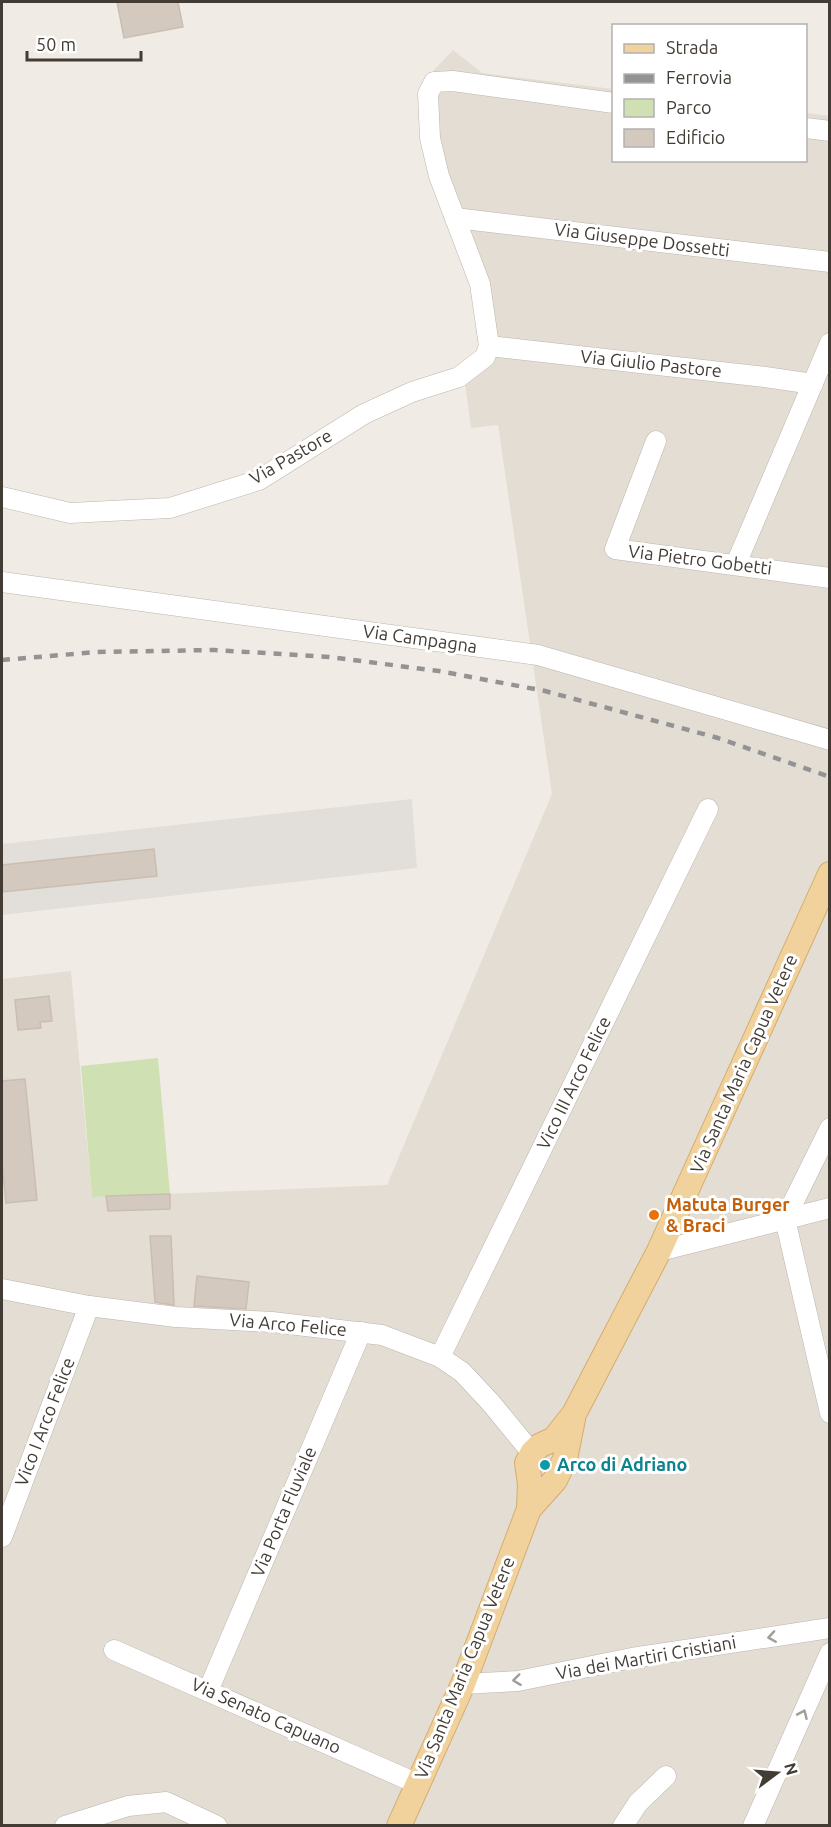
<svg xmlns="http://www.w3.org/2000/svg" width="831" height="1827" font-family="Ubuntu,sans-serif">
<rect width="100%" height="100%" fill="#f0ece5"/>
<path fill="#e3ddd3" d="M453,50l29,23 131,16 1,71h192v-47l23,3v1709h-827v-846l69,-8 21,226 295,-12 165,-391 -54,-369 -27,3 -8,-60 16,-13 3,-28 -58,-229 10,-28z"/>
<path fill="#e2deda" d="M412,799l5,69 -415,47v-71z"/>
<path fill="#cfe0b2" d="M158,1058l12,136 -78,3 -11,-131z"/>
<g fill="#d3c9bf" stroke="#cabeb0" stroke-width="1.5">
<path d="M117,2h61l5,25 -59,11z"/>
<path d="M154,849l3,27 -155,16v-27z"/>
<path d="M49,996l3,25 -12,1 1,6 -23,2 -3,-30z"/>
<path d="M25,1079l12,121 -31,3 -4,-42v-80z"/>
<path d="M170,1194v15l-62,2 -2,-15z"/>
<path d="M150,1236h21l3,69 -19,-3z"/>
<path d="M197,1276l52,6 -3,27 -52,-3z"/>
</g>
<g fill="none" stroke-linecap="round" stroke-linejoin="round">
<defs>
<g id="minor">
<path d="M806,128l24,3"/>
<path d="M455,218l375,44"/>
<path d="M489,346l276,31 48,7"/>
<path d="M656,441l-41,108 215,29"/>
<path d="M2,497l68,16 100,-5 89,-28 105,-66 48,-22 47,-15 26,-20 4,-11 -9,-62 -41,-108 -9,-38 -2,-44 6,-12 19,-1 161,22"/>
<path d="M736,564l94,-221"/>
<path d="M2,582l536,73 292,85"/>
<path d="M830,1128l-45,91 45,194"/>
<path d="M659,1251l171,-43"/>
<path d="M2,1289l87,17 87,11 96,5 110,13 58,22 22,15 29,31 41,50"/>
<path d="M440,1357l268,-548"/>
<path d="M2,1537l87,-231"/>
<path d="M114,1650l304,134"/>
<path d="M463,1684l55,-3 114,-23 198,-30"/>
<path d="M208,1691l153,-359"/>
<path d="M65,1826l63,-20 38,-4 51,24"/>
<path d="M623,1826l15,-23 28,-27"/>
<path d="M753,1826l77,-173"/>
</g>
<g id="major">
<path d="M529,1509l26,-29 10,-21 8,-40"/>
<path d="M399,1826l64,-142 66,-175 1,-25 -3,-21 5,-10 7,-7 15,-7 20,-25 85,-163 171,-377"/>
</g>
</defs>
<use href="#minor" stroke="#bdb5ac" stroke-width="21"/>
<use href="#major" stroke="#d4ad6e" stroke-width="26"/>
<use href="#minor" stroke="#fff" stroke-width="20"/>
<use href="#major" stroke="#f2d29c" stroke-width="24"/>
<path stroke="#939393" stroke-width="4.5" stroke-dasharray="8 8" stroke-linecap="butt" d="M2,660l95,-8 118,-2 114,7 110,14 106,20 173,47 112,39"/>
</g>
<defs><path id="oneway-chevron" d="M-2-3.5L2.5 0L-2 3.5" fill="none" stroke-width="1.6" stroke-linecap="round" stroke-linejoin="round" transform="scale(1.5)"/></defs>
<g stroke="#a09e9a">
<use href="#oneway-chevron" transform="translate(772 1637) rotate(171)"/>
<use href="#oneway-chevron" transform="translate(517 1680) rotate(173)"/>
<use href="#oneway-chevron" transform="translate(803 1714) rotate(-66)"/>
</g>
<circle fill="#e8710a" stroke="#fff" stroke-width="2" cx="654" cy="1215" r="6"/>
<circle fill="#0f9aa8" stroke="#fff" stroke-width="2" cx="545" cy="1465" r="6"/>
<g text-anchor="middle" stroke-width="6" stroke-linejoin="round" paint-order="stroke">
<g font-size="18" fill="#423c35" stroke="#fff">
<text transform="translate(642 240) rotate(7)" y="6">Via Giuseppe Dossetti</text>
<text transform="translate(651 364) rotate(6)" y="6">Via Giulio Pastore</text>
<text transform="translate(291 457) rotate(-30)" y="6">Via Pastore</text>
<text transform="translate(700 560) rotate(7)" y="6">Via Pietro Gobetti</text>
<text transform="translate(420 639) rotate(8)" y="6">Via Campagna</text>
<text transform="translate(744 1064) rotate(-66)" y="6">Via Santa Maria Capua Vetere</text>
<text transform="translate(574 1083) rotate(-64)" y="6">Vico III Arco Felice</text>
<text transform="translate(288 1325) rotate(5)" y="6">Via Arco Felice</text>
<text transform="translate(45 1422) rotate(-69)" y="6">Vico I Arco Felice</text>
<text transform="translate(284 1512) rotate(-67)" y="6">Via Porta Fluviale</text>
<text transform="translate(646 1658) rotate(-10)" y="6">Via dei Martiri Cristiani</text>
<text transform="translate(465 1668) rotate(-68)" y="6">Via Santa Maria Capua Vetere</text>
<text transform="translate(266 1716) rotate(24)" y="6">Via Senato Capuano</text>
</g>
<g font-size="18" font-weight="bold" fill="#c56008" stroke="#fff" text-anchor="start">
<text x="666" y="1211">Matuta Burger<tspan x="666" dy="21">&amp; Braci</tspan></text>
</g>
<g font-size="18" font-weight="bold" fill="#0d838f" stroke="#fff" text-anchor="start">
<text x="557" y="1471">Arco di Adriano</text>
</g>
</g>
<rect width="831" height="1827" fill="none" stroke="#423c35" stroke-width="6"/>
<rect x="612" y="24" width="195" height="138" fill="#ffffff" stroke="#b3b1ae" stroke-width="1.5"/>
<rect x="624" y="44" width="30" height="9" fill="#f2d29c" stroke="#b3b1ae" stroke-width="1.5"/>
<text x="666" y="54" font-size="18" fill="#423c35">Strada</text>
<rect x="624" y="74" width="30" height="9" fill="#939393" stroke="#b3b1ae" stroke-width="1.5"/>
<text x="666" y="84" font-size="18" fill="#423c35">Ferrovia</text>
<rect x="624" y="99" width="30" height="18" fill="#cfe0b2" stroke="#b3b1ae" stroke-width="1.5"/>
<text x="666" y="114" font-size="18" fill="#423c35">Parco</text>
<rect x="624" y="129" width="30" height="18" fill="#d3c9bf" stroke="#b3b1ae" stroke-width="1.5"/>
<text x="666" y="144" font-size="18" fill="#423c35">Edificio</text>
<g transform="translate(777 1773) rotate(74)" stroke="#ffffff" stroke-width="4.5" paint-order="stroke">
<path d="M0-4.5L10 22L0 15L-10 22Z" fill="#423c35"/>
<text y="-9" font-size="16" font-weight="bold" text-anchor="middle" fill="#423c35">N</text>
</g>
<path d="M27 51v9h114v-9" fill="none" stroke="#423c35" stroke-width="3"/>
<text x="36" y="51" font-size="18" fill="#423c35" stroke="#ffffff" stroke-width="4.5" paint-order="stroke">50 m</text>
</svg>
